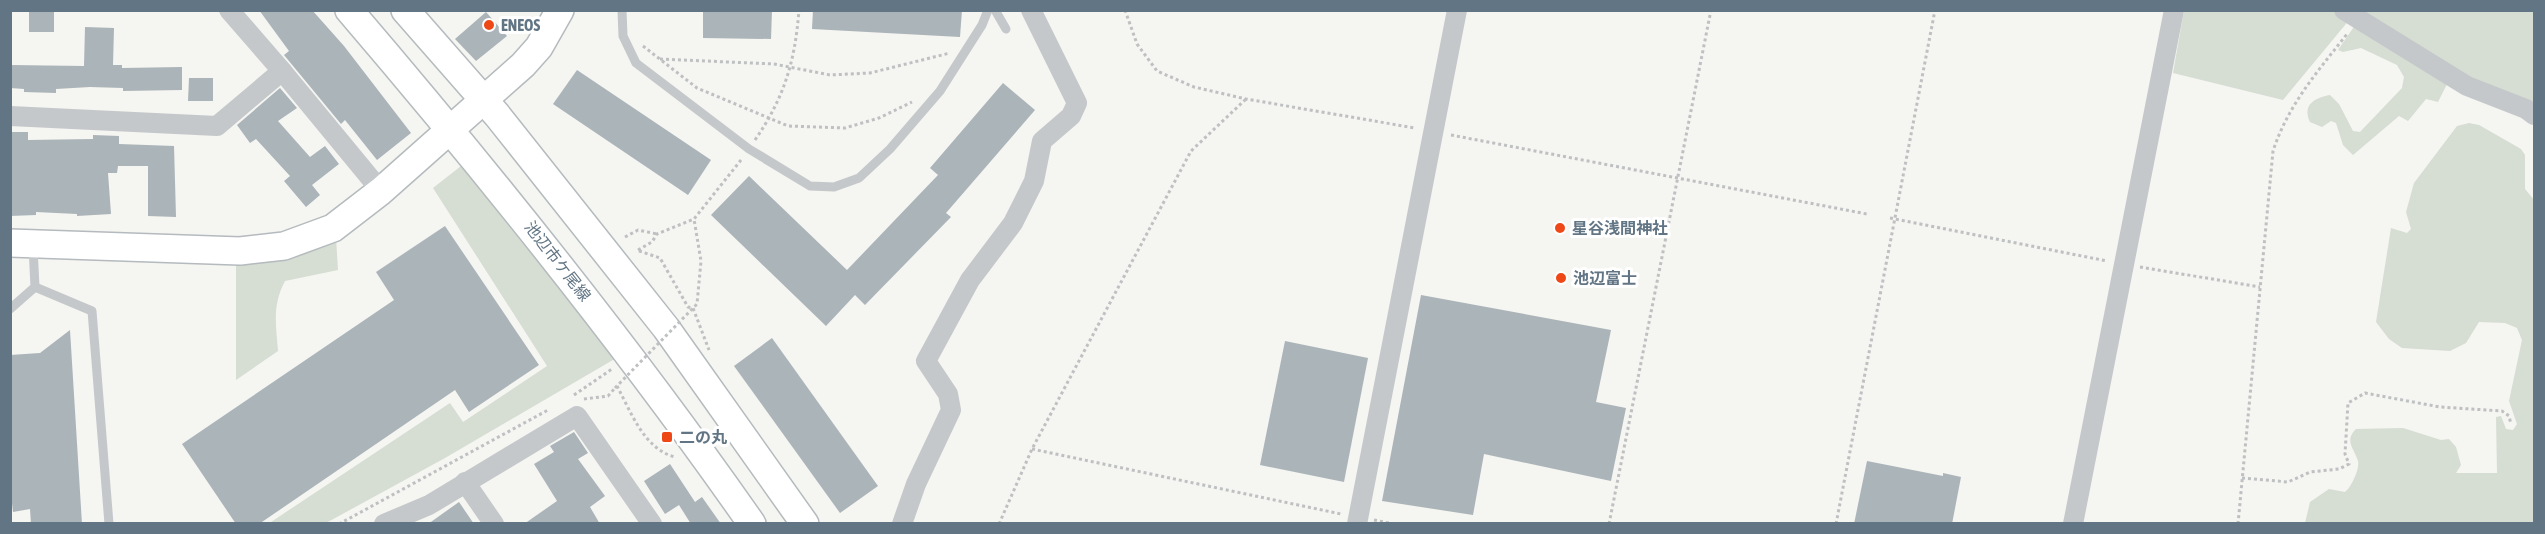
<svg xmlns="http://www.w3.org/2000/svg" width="2545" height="534" font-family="'Asap Condensed','Noto Sans JP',sans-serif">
<rect width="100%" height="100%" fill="#f5f5f1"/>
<g fill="#d6ddd2">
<path d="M2184,11h153l13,8 -67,81 -110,-27z"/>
<path d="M2356,11h178v101l-86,-30 -10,20 -12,-3 -18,22 -9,-5 -46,39 -10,-10 -7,-22 -5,-2 -9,6 -12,-5c-8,-18 5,-24 20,-27l9,9 14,27 7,1 42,-44 2,-11 -7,-12 -36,-17 -18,4 -5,-2 24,-35z"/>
<path d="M2469,123l10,2 42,24 4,6v34l9,11v323h-229l5,-21 19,-13 16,3c6,-4 15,-23 13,-31 -4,-13 -14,-20 -2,-32l47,-1 38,12 8,-1 7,8 5,18 -5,8h41l-1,-56 5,-1 5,13 7,1 4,-6 -8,-23 13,-61 -5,-12 -12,-5 -26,-1 -13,21 -16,8 -48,-3 -13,-9 -13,-17 15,-94 16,5 4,-4 -5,-17 8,-29 43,-57z"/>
<path d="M461,166l157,191 -173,101 -119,65 -58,1 182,-121 13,19 84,-56 -114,-178z"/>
<path d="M336,238l2,32 -53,11c-13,24 -9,44 -7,70l-42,29v-116c44,-1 61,-8 100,-26z"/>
</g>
<g fill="#abb4b9">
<rect x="29" y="10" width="25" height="22"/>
<path d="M259,10h53l32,36 67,87 -34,27 -32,-40 -4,4 -57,-69 5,-4z"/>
<path d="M703,10h69l-1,29 -68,-1z"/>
<path d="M813,10h149l-2,27 -148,-8z"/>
<path d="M486,12l21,24 -31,25 -21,-22z"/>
<path d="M85,27l29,1 -1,37h9v3l60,-1v23l-59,1v-3l-33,-1 -34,2v4l-32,-1v-3l-14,-1v-23l74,1z"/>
<path d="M577,70l134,90 -23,35 -135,-91z"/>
<path d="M189,78h24v23h-25z"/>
<path d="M1003,83l32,27 -89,103 5,4 -86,88 -10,-10 -29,31 -115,-111 38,-39 98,94 91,-95 -8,-7z"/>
<path d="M280,88l17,20 -19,13 32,36 15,-11 14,18 -27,21 8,10 -14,12 -22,-26 6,-5 -34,-37 -6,4 -13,-18z"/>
<path d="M10,132h18v8l65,-1v-4l26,1v8l55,2 2,71 -28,-1v-50h-30l-1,7h-9l3,41 -34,2v-2l-41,-2v3l-26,1z"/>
<path d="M445,226l94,139 -70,47 -14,-22 -196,134h-23l-54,-80 212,-144 -18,-28z"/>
<path d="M1421,295l190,35 -15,72 30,6 -15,73 -127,-27 -11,61 -91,-14z"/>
<path d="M70,330l12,194h-51l-1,-15 -17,3 -3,-26v-131l30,-2z"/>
<path d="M772,338l106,148 -38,27 -106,-147z"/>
<path d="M1285,341l83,17 -24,124 -84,-17z"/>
<path d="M574,432l14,21 -10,6 27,37 -15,11 10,17h-76l33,-23 -23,-37 20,-12 -4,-6z"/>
<path d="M1867,461l76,15v-3l18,4 -9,47h-98z"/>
<path d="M670,464l25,38 7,-5 19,27h-30l-12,-19 -14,9 -21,-33z"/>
<path d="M459,502l15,22h-46z"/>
</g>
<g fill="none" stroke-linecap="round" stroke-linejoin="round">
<defs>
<g id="secondary">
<path d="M349,10c142,166 278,335 403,514"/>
<path d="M405,10l92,105 169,213 139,196"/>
<path d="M10,243l230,8 44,-5 49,-18 48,-37 142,-126 16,-18 21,-37"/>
</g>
</defs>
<use href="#secondary" stroke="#b4babe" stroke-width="30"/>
<g stroke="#bec0c2" stroke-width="3" stroke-dasharray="3 3" stroke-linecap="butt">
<path d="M1125,10l12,34 20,27 37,16 52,12 169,29"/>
<path d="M643,46l54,42 91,38 57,2 34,-10 33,-16"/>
<path d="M660,59l114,5 56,11 40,-2 80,-20"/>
<path d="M1451,135l416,79"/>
<path d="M755,140c29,-42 40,-78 44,-130"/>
<path d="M1890,218l217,43"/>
<path d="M625,237l13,-7 19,4"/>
<path d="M638,250l14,-8 5,-8 37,-15 47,-59"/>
<path d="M639,251l21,7 28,49 5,1 16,42"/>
<path d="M2140,267l120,20"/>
<path d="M617,386c14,26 27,63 58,71"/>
<path d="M574,395l38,-26"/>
<path d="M584,399l24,-3 7,-8"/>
<path d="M1032,449l309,65"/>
<path d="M2242,478l46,4 22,-10 29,-3 10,-5 -4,-10 3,-51 17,-10 75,14 62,4 7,5 2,8"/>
<path d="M1374,520l20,4"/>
<path d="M339,524l209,-114"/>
<path d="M999,524l33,-75 159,-298 55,-52"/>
<path d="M1609,524l102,-514"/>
<path d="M1836,524l99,-514"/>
<path d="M2238,524l35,-373c15,-46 45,-80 74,-117"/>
</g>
<g stroke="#c4c8cb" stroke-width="9">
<path d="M622,10l1,26 13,27 113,86 61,37 24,1 25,-9 31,-29 50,-58 42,-66 6,-15"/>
<path d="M995,10l11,19"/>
<path d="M35,287l57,24 17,213"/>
<path d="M10,309l25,-22 -2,-40"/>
</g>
<g stroke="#c4c8cb" stroke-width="20">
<path d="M2344,10l123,76 59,23 8,6"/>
<path d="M282,71l99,120"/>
<path d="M10,116l207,10 65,-55 -53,-61"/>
<path d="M465,482l29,42"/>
<path d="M384,524l45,-19 148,-89 75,108"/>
<path d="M902,524l14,-40 35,-74 -3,-16 -22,-33 44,-81 43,-57 21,-42 8,-40 29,-25 6,-13 -46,-93"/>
<path d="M1357,524l100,-514"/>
<path d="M2073,524l101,-514"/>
</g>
<use href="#secondary" stroke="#fff" stroke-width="27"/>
<path stroke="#bec0c2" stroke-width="3" stroke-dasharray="3 3" stroke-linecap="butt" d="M615,388l82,-84 4,-43 -7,-42"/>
</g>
<g fill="#ef4817" stroke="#fff" stroke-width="2">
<circle cx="489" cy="25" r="6"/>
<circle cx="1560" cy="228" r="6"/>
<circle cx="1561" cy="278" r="6"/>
<rect x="661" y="431" width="12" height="12" rx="3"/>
</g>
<g text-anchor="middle" stroke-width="6" stroke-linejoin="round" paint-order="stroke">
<g font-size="16" font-weight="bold" fill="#627584" stroke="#fff" text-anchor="start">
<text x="501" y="31">ENEOS</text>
<text x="1572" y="234">星谷浅間神社</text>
<text x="1573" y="284">池辺富士</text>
<text x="679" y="443">二の丸</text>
</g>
<g font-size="16" fill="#627584" stroke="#fff">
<text transform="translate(558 261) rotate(52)" y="6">池辺市ケ尾線</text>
</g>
</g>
<rect width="2545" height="534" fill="none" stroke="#627584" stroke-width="24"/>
</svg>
